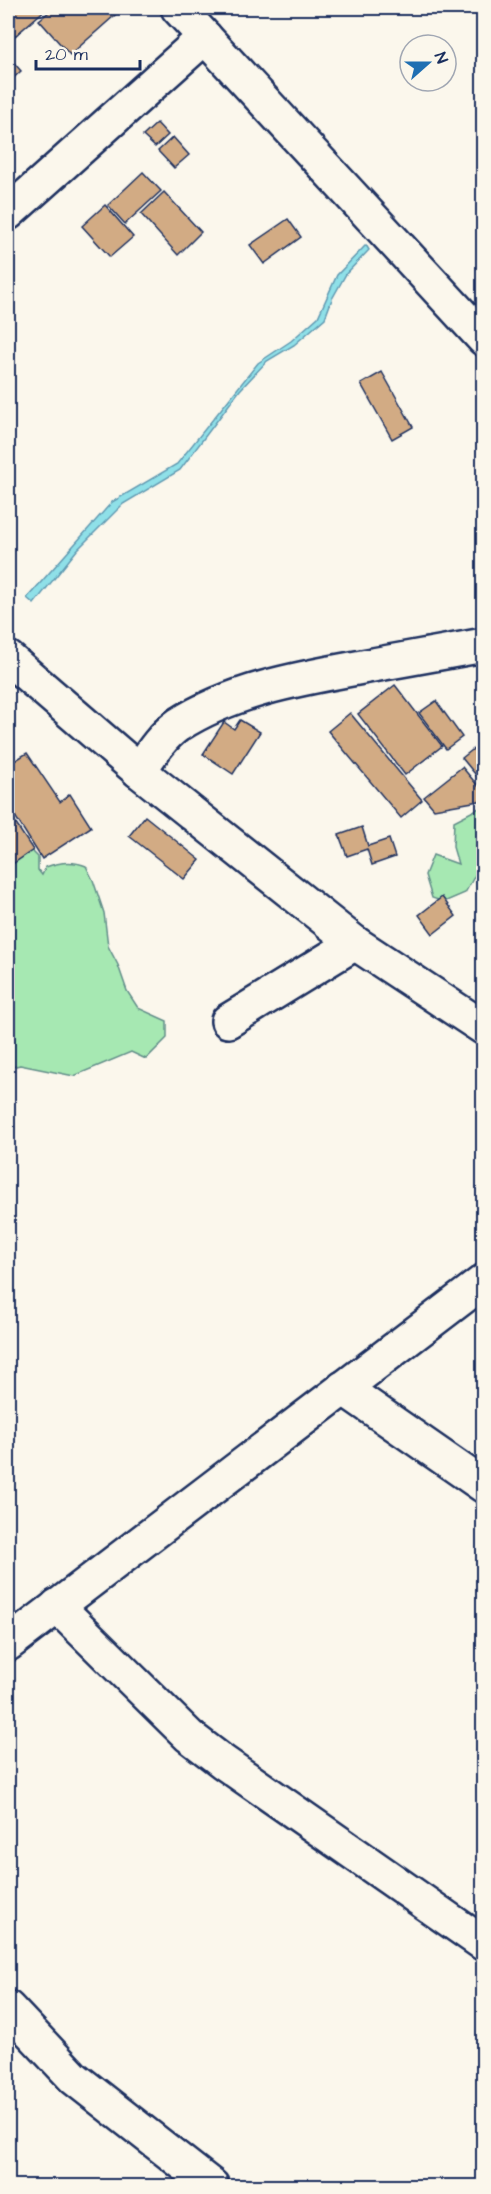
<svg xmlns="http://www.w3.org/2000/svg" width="491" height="2194" font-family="'Architects Daughter',sans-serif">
<rect width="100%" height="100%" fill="#fbf7ec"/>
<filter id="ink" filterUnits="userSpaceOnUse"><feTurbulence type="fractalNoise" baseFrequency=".0167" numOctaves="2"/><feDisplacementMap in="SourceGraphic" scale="12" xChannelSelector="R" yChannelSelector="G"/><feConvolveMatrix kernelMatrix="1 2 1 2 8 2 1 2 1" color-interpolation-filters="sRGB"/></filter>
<g filter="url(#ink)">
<g fill="#a6e8b2" stroke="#608c88" stroke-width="1.5">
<path d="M483,806v60l-4,2 -14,25 -21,9 -12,-4 -7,-23 8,-20 25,9 -5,-17 1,-26z"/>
<path d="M15,844l14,4 9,9v13l4,5 4,-8c13,-5 26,-7 40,-1l7,14 11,33 4,33 10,19 9,26 11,17 29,13v17l-21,21 -15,-7 -57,24 -54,-11 -12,3v-222z"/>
</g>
<path fill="#8fe0e8" stroke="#6199b1" stroke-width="1.5" d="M366,245l3,5 -23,24 -14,25 -7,19 -31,27 -27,16 -27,29 -60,80 -57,34 -46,46 -43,54 -7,-6 85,-96 65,-38 81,-101 33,-22 27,-24 19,-42z"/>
<g fill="#d2ab84" stroke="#1b2f5e" stroke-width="1.5">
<path d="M8,8h39l-39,34z"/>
<path d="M54,8h69l-53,47 -31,-35z"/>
<path d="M8,56l13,15 -13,12z"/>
<path d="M157,123l11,12 -13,12 -12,-11z"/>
<path d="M173,137l16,18 -15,13 -16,-17z"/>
<path d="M143,172l18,19 -36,33 -17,-19z"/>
<path d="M164,192l37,40 -23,23 -37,-41z"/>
<path d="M105,205l28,32 -23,20 -28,-31z"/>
<path d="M288,219l13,18 -37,27 -14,-19z"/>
<path d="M382,372l31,55 -21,12 -31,-55z"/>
<path d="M395,685l47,61 -37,29 -47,-61z"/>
<path d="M436,701l26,36 -16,12 -27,-36z"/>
<path d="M350,713l72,87 -21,18 -73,-87z"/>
<path d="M240,720l20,12 -27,42 -30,-20 21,-32 10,7z"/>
<path d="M481,743l3,2v40l-22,-27z"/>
<path d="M27,753l33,49 10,-8 21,33 -49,32 -34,-54v-40z"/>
<path d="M462,767l22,26v7l-50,9 -10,-12z"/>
<path d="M8,812l25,38 -25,17z"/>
<path d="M145,816l55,44 -16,19 -55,-43z"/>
<path d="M362,827l6,19 21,-7 6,18 -23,8 -5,-16 -20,7 -8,-21z"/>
<path d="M442,897l14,19 -23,18 -14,-19z"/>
</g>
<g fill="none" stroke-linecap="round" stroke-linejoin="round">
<defs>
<g id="minor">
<path d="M178,8l306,331"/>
<path d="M8,213l197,-176"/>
<path d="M8,658l131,113 216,172 129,85"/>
<path d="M139,771c11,-16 23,-35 39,-46 53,-34 118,-46 179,-57 42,-8 84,-15 127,-23"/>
<path d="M228,1021l127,-78"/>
<path d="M343,1388l141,98"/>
<path d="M57,1606l132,130 34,26 261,182"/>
<path d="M8,1644l476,-363"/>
<path d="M8,2008l66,70 138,108"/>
</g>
</defs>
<use href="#minor" stroke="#1b2f5e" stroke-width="38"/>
<use href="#minor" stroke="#fbf7ec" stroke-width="33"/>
</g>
</g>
<rect width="491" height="2194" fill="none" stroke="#fbf7ec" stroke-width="30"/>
<rect x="15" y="15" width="461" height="2164" fill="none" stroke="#1b2f5e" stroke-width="2" filter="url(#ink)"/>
<g transform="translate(428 63) rotate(69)"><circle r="28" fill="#fbf7ec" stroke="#a1a7b3" stroke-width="1.5"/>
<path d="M0-4.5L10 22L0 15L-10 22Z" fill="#1f6fb2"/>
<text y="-9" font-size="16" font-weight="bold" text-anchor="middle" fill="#1b2f5e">N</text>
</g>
<path d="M36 60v9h104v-9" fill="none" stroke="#1b2f5e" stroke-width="3"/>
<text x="45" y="60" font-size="18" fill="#1b2f5e" stroke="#fbf7ec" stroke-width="4.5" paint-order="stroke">20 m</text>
</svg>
